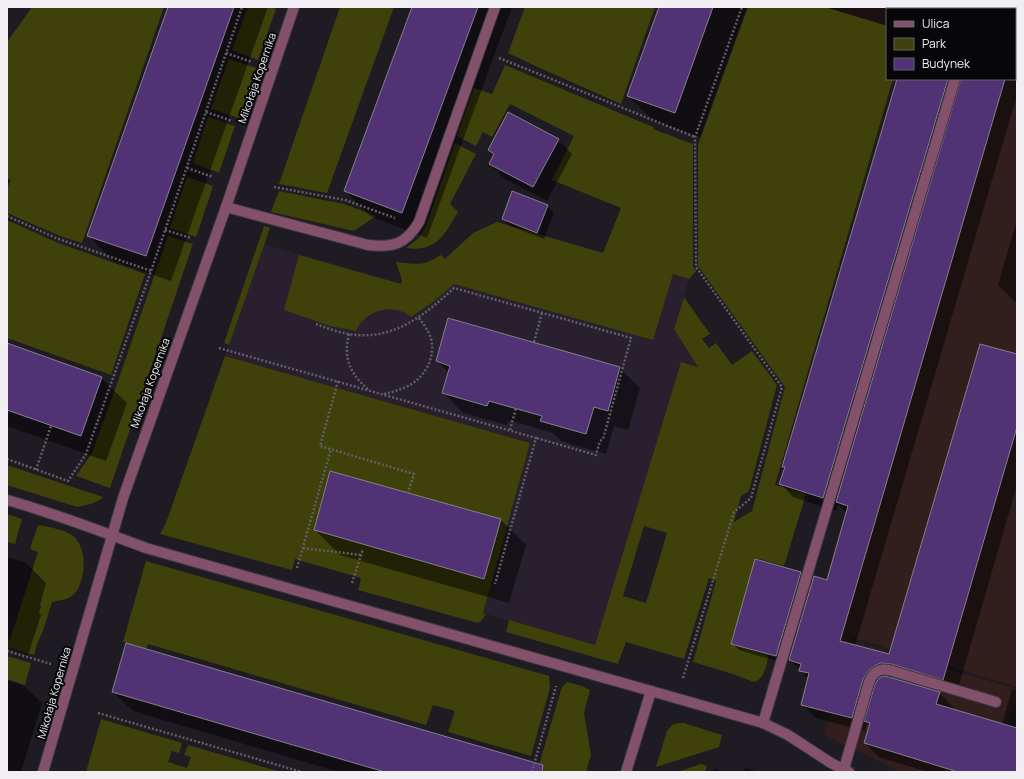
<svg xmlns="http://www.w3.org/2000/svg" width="1024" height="779" font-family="Manrope,sans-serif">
<rect width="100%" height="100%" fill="#1e1b22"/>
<g fill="#311e1d">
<path d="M826,7h88l-1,2h-26v16z"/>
<path d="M993,7h24v680l-165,-50 -1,4 166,48v16h-3l-20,67h-93l-77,-37 7,-20 -32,-10 9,-30 -11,-4 14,-42 161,-550h43v-70h-23z"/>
</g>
<path fill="#28202f" d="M497,222l106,31 86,26 -15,50 25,39 -18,-5 -86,283 -112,-33 47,-170 -305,-87 39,-112 148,43 61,-54z"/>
<g fill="#3f410a" fill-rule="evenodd">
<path d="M32,7h132l-82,236 -22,-7 -53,-23v-25l4,-8 -4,-2v-136z"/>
<path d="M248,7h22l6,2 -18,51 -26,-10z"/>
<path d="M340,7h54l-67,186 -48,-9z"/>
<path d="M525,7h130l-34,97 -79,-35 -34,-16z"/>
<path d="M748,7h78l61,18v54h6l-118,406 31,9 -22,72 -28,-8 -25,85 38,12c-3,10 -4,24 -15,27l-21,-8 -40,-12 23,-81 -7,-3 -25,81 -58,-17 -8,22 -112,-32 3,-12 86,25 86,-283 17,5 -24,-38 10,-32 26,37 -8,5 7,9 7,-5 16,22 20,-14 25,34 -28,106 -8,5 -7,26 18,-11 33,-124 -87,-121v-121zM644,526l23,7 -21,70 -23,-7z"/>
<path d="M229,59l27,9 -17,50 -28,-9z"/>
<path d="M505,65l148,62v2l40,15v122l3,5 -7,8 -16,-5 -20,66 -199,-56 -21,18 -22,15c-3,-2 -5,-4 -8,-5 -18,-8 -40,2 -47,19l-26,-5 -46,-16 15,-55 102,29 1,-4 -6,-18c21,2 26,5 45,-7l4,4 28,-26 24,-11 106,31 18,-45 -69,-28 22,-44 -64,-32 -18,33 -9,-5 -7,14 -19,-10 17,-48 18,6 10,-22z"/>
<path d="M208,117l27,9 -16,47 -26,-10z"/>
<path d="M455,143l21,11 -26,50 8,8c-13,22 -22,41 -52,36l13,-10 7,-12z"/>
<path d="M187,177l26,9 -17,51 -26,-9z"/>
<path d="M279,191l65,13 32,12 -22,15 -83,-19z"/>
<path d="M7,220l49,22 89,32 -34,101 -104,-37z"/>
<path d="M264,226l6,2 -41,117 -5,-2z"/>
<path d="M168,236l25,8 -83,244 -34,-12 16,-23 28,-78z"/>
<path d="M225,356l305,87 -47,170 3,1 -4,6 -4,3 -120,-33 3,-12 -66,-19 -3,11 -132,-36 6,-11z"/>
<path d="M7,465l96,32 -5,4 -7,3 -14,3 -70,-22z"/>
<path d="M7,514l15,5 -7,25 -8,-2z"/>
<path d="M38,525c11,2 26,4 35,11 15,12 13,43 2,57 -6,7 -15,7 -23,9l-8,26 -7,16 -3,11 -27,-8v-8l3,1 28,-88 -8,-3z"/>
<path d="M146,561l403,115 1,12 -19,68 -83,-24 7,-21 -22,-6 -7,20 -278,-81 -2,5 -23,-7z"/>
<path d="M7,656l24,7 -6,22 -18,-6z"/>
<path d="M567,682l15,4 8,4 -6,23 7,42 -5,17h-49l24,-82 2,-4z"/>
<path d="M101,719l81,24 -3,10 -7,-2 -4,11 19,6 4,-11 -7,-2 4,-10 93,27h-195z"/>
<path d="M679,723h5l38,12 -3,12 -63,20 11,-36 6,-7z"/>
<path d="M701,764l6,2 -2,6h-28z"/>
</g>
<g fill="#0007">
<path d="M169,7h99l-97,274 -58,-20 -25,-26z"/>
<path d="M413,7h99l-85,231 -57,-22 -25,-25z"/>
<path d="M660,7h87l-47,130 -46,-16 -26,-25z"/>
<path d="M824,7h91v2h-28v17z"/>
<path d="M996,7h21v88l-162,551 34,10 128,-301v130l-60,207 -63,-16 -4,2 49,15 14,14v3l49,15 10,-36 5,1v82h-89l-49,-15 -14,-14 5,-17 -3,-3 -2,8 -49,-13 -14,-14 7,-25 -19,-19 37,-79 20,-68 -9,-9 -2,7 -43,-14 -13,-14 5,-14 -2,-3 115,-387h117v-70h-20z"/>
<path d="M558,140l14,14 -25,47 -43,-23 -14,-14 4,-9 -5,-5z"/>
<path d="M547,206l7,7 -10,26 -34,-13 -7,-7z"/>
<path d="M1017,220v84l-19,-19z"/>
<path d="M7,344l94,34 26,25 -21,58 -99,-35z"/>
<path d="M437,361l182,7 21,20 -12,42 -14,-4 -8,28 -45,-13 -8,-8 -44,-13 -2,5 -44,-12 -20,-21 6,-19z"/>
<path d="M501,520l25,25 -17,58 -169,-48 -25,-25z"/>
<path d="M7,557l19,6 20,20 -6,22 1,1 -2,6 2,3 -13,40 -21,-7z"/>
<path d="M801,573l7,7 -25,83 -44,-13 -7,-7z"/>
<path d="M7,680l17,6 18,17 -21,69h-14z"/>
<path d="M113,692l421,80h-195l-206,-61z"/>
<path d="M745,768l15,4h-16z"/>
<path d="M714,769l12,3h-13z"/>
</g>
<g fill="#513375" stroke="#838089">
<path d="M168,7h66l-88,249 -59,-20z"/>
<path d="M412,7h66l-76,206 -58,-22z"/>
<path d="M659,7h54l-38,106 -48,-17z"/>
<path d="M897,79h51l-125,419 -44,-14 6,-17h-3z"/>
<path d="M961,79h44l-165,562 49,13 91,-310 37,10v73l-74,253 -52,-16 -10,-1 -5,2 -7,5 -6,9 -11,39 -51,-13 8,-32 -10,-2 2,-7 -12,-4 25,-84 13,4 21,-74 -12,-4z"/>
<path d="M508,112l51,27 -26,48 -44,-23 5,-10 -6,-4z"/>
<path d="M512,191l36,14 -11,28 -35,-14z"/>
<path d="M448,318l172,49 -12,44 -14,-4 -8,27 -46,-13 2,-5 -53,-15 -2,5 -45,-13 8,-27 -14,-5z"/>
<path d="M7,343l95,34 -21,59 -74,-26z"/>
<path d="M330,471l171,48 -17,60 -170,-49z"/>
<path d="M755,559l46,13 -25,84 -45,-12z"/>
<path d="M126,643l417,122 -1,7h-157l-273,-80z"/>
<path d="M885,676l55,16 -4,12 81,24v44h-59l-94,-29 6,-20 -6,-2 11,-37 4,-6 2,-1z"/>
</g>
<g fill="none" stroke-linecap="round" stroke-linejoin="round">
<defs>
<g id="service">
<path d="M975,9l1,-2"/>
<path d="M651,691l112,32 192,-644"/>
<path d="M763,723l25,12 43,28 18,9"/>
<path d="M844,769l25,-87c4,-9 9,-14 20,-12l107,32"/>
</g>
<g id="minor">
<path d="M226,207l37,10 105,28c25,3 38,-1 51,-23l76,-215"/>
<path d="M7,500c47,13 93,31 139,48l505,143 -25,81"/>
<path d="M43,772l69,-236 11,-38 103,-291 68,-200"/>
</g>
</defs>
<use href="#service" stroke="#3b393f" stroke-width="12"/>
<use href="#minor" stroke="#3b393f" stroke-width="12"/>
<g stroke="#615f65" stroke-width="2.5" stroke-dasharray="2 2" stroke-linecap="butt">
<path d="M226,53l26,9"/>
<path d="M499,58l196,79"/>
<path d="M206,112l26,9"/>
<path d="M187,168l26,9"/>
<path d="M274,187l71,13 50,18"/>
<path d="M7,216l49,22 95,33"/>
<path d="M165,230l26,8"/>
<path d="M316,324c13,5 27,10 42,11 39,3 69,-22 96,-47l177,50 -28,101 -3,2 -4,14 -60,-17"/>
<path d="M349,334c-6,24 1,40 19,55"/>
<path d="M534,342l8,-29"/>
<path d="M219,348l317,90 -41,146"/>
<path d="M338,381l-18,65 94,28 -6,19"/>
<path d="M384,394c8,-2 16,-4 24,-8 18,-9 29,-31 22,-50 -3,-7 -7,-13 -12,-19"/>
<path d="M510,430l6,-22"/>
<path d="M7,459l61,22 18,-27 65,-183 91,-264"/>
<path d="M36,470l15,-44"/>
<path d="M303,548l58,7"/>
<path d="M297,568l34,-119"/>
<path d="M352,583l11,-34"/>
<path d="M7,651l44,13"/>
<path d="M683,678l51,-166 17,-14 31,-111 -86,-120 -1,-130 47,-130"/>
<path d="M98,713l204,59"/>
<path d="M532,772l24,-86"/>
</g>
<use href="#service" stroke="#83516b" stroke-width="10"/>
<use href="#minor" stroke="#83516b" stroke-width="10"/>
</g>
<g text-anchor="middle" stroke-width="4" stroke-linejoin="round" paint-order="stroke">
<g font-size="11" fill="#f0eef3" stroke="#070609">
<text transform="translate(257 78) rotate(-71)" y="4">Mikołaja Kopernika</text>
<text transform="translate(150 383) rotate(-70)" y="4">Mikołaja Kopernika</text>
<text transform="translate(54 693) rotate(-74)" y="4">Mikołaja Kopernika</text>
</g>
</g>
<rect width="1024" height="779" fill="none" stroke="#f0eef3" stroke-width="16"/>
<rect x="886" y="8" width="130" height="72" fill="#070609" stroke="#646367"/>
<rect x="894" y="21" width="20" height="6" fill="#83516b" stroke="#646367"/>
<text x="922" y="28" font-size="12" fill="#f0eef3">Ulica</text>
<rect x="894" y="38" width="20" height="12" fill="#3f410a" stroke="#646367"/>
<text x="922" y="48" font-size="12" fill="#f0eef3">Park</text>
<rect x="894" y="58" width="20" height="12" fill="#513375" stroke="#646367"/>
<text x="922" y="68" font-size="12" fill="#f0eef3">Budynek</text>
</svg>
